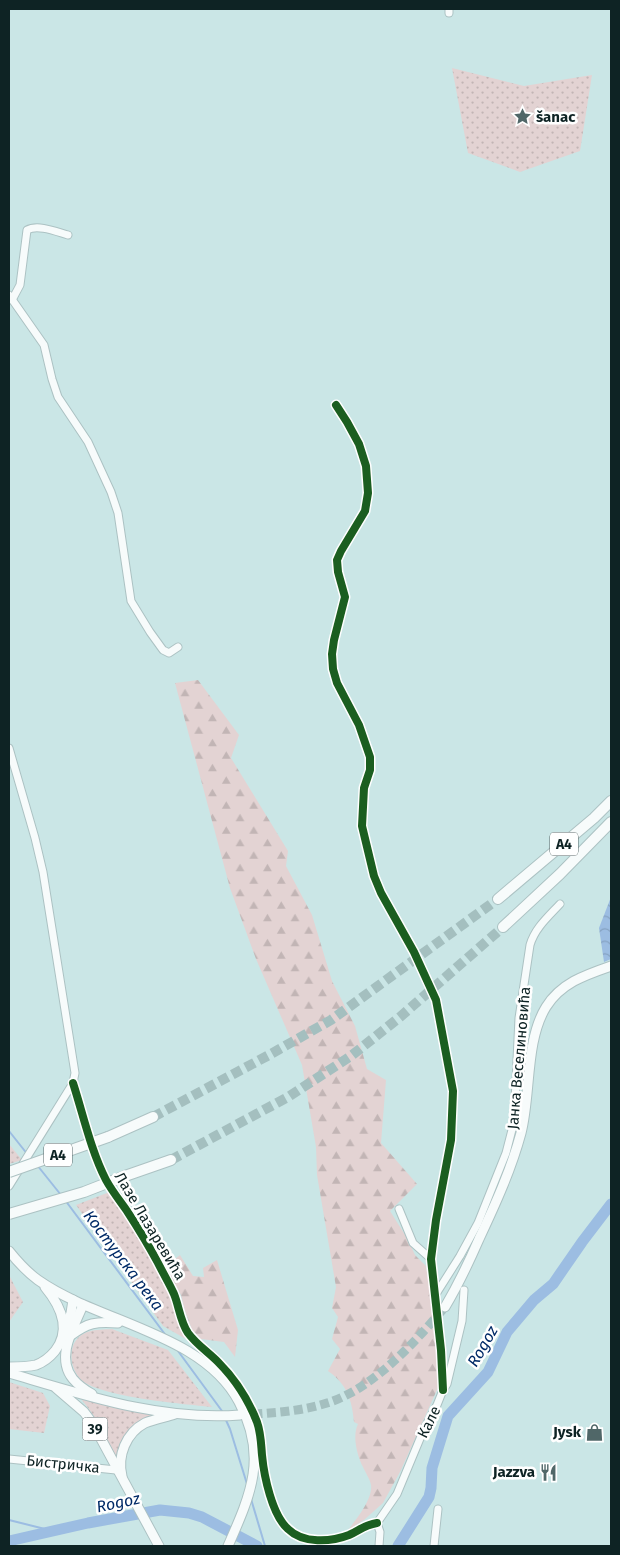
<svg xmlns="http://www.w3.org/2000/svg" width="620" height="1555" font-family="'Fira Sans',sans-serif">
<defs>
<pattern id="grass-dots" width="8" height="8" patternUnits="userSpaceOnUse" patternTransform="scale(1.25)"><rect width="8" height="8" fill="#e3d3d3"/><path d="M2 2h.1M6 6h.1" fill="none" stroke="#c2b5b5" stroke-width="1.8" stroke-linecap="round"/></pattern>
<pattern id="forest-firs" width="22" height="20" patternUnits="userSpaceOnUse" patternTransform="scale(1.25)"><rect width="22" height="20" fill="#e3d3d3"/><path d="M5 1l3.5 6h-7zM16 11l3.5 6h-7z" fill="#c2b5b5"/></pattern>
<pattern id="water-waves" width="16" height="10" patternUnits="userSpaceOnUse" patternTransform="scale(1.25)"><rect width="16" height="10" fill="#9cbde2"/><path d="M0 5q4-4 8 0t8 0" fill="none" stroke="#85a2c2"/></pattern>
</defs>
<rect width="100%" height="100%" fill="#cae6e6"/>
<g fill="url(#grass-dots)">
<path d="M452,68l72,18 68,-11 -12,76 -60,21 -52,-19z"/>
<path d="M9,1144l13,16 -13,4z"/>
<path d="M112,1191l32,55 24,45 18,48 -23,-13 -87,-121z"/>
<path d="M9,1275l14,27 -14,20z"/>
<path d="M112,1329l56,21 44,57c-28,-3 -114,-10 -132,-28 -7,-8 -11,-22 -7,-33 7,-17 23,-16 39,-17z"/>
<path d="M9,1382l34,11 7,13 -6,27 -35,-4z"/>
<path d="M81,1399l75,16 -13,6 -24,43c-11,-23 -21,-45 -38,-65z"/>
</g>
<g fill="url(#forest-firs)">
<path d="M198,680l41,55 -8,23 57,93 -2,15 26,49 20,66 23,45 12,43 19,11 -5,63 36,41 -27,27 17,27 8,17 11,11 11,63 -1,28 5,24 -41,91 -17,31 -19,17 -16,10c8,-10 25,-31 23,-45 -1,-6 -6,-13 -8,-18 -6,-12 -11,-31 -5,-43l-4,-2c-2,-22 -7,-38 -26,-51l12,-22 -8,-10 6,-22 -6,-9 4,-21 -19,-112 -1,-28 -14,-82 -46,-106 -26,-71 -55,-205z"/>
<path d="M180,1255l13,21 11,1 -1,-9 14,-8 21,70 -3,27 -11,-15 -23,-3 -9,-9 -7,-19 -4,-16 -16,-28z"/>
</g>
<path fill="url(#water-waves)" d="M611,897v62l-7,3 -5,-34z"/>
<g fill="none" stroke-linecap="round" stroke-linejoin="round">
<g stroke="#9cbde2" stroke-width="2">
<path d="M9,1131l23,29"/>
<path d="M37,1165l24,30"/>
<path d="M65,1200l102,137"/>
<path d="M178,1351l44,60"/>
<path d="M225,1418l5,11 17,55"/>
<path d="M251,1499l14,47"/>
<path d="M9,1520l44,11"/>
</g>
<g stroke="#9cbde2" stroke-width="11">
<path d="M9,1541l79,-18 72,-13 29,3 13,4 55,29"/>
<path d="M398,1546l31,-49 2,-9 1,-20 16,-52 40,-44 19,-40 27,-32 19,-16 29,-42 29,-38"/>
</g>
<path stroke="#a4bfbf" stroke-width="9" stroke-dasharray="9 4.5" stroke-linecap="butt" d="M240,1415c29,-2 59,-3 87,-12 46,-14 88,-61 118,-96"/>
<g stroke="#a4bfbf" stroke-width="10" stroke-dasharray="10 5" stroke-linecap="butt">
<path d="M153,1117l116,-62 62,-35 167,-121"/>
<path d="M171,1160l117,-63 63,-41 49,-39 103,-90"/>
</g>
<defs>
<g id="minor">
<path d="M449,13v-4"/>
<path d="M9,295l35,50 8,34 6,18 30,45 23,50 7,21 13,88 19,31 13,18 6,3 9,-6"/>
<path d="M12,300l8,-15 7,-55c11,-6 30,2 41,5"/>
<path d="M336,405l11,17 12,22 7,22 2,27 -3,18 -24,40 -4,9 1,12 7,25 -11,43 -2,14 1,15 4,14 22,42 11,32v13l-6,18 -2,38 12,50 7,17 33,59 22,48 17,91 -2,49 -15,80 -5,39 10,91 2,40"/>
<path d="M9,748l26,90 8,34 32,201 -2,10 -64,103"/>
<path d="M73,1083c10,31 18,68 33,97 6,11 14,21 21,31 11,17 22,35 31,52 5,10 11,20 16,31 5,12 6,27 14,39 8,11 20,19 30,29 17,17 30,37 39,60 4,11 4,22 5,33 2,21 10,60 26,74 15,15 43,13 61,6 11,-5 15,-10 28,-12"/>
<path d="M399,1209l14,34 18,16"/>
<path d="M436,1294l24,-38 18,-33 28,-70 8,-31 5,-104 11,-73c5,-17 18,-28 30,-41"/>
<path d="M9,1459l107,11"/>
<path d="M377,1523l20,-29 27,-65 13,-24 6,-15 4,-6 15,-63 2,-31"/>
<path d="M377,1523l3,9 -1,14"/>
<path d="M434,1546l4,-37"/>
</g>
<g id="major">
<path d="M9,1251c8,10 18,21 29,29 61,43 165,53 201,122 29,54 12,92 -11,144"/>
<path d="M83,1305c-9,22 -28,52 -10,74 5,6 12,11 19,15"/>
<path d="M445,1307c13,-22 24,-45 34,-68 16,-34 32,-69 42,-106 10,-38 4,-92 25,-126 15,-24 39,-32 65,-41"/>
<path d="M65,1329l6,-16 2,-13"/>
<path d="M70,1336c17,-13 26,-15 48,-13"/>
<path d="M9,1367c9,0 18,0 27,-2 8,-3 14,-8 19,-14 17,-22 5,-46 -10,-64"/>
<path d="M9,1373c75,22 151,48 231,42"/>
<path d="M56,1388l28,24 9,12 66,122"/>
<path d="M122,1476c-5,-20 4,-43 23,-53 10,-4 21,-6 30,-9"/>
</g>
<g id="highway">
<path d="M498,899l96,-81 17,-17"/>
<path d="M503,927l57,-53 51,-52"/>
<path d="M108,1137l45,-20"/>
<path d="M125,1176l46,-16"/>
</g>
</defs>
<use href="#minor" stroke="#acc2c3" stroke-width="9"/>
<use href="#major" stroke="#acc2c3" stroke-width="11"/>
<use href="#highway" stroke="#acc2c3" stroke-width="12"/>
<use href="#minor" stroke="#f7fbfb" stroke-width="7"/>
<use href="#major" stroke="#f7fbfb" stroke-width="9"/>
<use href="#highway" stroke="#f7fbfb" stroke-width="10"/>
<defs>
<g id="highway-bridge">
<path d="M9,1172l99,-35"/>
<path d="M9,1214l75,-22 41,-16"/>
</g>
</defs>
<use href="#highway-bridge" stroke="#acc2c3" stroke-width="12" stroke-linecap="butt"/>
<use href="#highway-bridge" stroke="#f7fbfb" stroke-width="10"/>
<defs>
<g id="cycleway">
<path d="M336,405l11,17 12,22 7,22 2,27 -3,18 -24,40 -4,9 1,12 7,25 -11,43 -2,14 1,15 4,14 22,42 11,32v13l-6,18 -2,38 12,50 7,17 33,59 22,48 17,91 -2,49 -15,80 -5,39 10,91 2,40"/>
<path d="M73,1083c10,31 18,68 33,97 6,11 14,21 21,31 11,17 22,35 31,52 5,10 11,20 16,31 5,12 6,27 14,39 8,11 20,19 30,29 17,17 30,37 39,60 4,11 4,22 5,33 2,21 10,60 26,74 15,15 43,13 61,6 11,-5 15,-10 28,-12"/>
</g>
</defs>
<use href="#cycleway" stroke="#fff" stroke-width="11"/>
<use href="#cycleway" stroke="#1b5e20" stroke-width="8"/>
</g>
<defs>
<symbol id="sight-bare" viewBox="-9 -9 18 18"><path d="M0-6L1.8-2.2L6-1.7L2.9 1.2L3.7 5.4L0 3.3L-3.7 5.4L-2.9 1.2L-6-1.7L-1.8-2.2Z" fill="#506768" stroke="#fff" stroke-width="2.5" paint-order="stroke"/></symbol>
<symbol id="shop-bare" viewBox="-9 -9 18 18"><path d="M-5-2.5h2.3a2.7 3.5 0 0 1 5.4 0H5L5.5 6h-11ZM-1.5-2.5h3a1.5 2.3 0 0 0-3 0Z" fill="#506768" stroke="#fff" stroke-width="2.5" paint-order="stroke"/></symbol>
<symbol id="restaurant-bare" viewBox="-9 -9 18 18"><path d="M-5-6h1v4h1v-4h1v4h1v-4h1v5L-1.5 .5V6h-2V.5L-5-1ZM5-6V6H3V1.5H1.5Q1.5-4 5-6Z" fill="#506768" stroke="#fff" stroke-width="2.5" paint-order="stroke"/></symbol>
</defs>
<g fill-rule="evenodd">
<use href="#sight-bare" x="510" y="104" width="25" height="25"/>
<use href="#shop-bare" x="582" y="1420" width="25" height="25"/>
<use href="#restaurant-bare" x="536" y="1460" width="25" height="25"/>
</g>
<g text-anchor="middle" stroke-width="5" stroke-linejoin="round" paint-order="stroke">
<g fill="#fff" stroke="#566566" stroke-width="1">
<rect x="550" y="832.5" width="28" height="23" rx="4"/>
<rect x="44" y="1143.5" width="28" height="23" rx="4"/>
<rect x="82.5" y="1417.5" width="25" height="23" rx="4"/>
</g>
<g font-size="14" font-weight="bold" fill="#0e2324">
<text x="564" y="849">A4</text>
<text x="58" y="1160">A4</text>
<text x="95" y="1434">39</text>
</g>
<g font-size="15" font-weight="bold" fill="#0e2324" stroke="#fff" text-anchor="end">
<text x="536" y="122" text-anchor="start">šanac</text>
<text x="581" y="1437">Jysk</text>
<text x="535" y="1477">Jazzva</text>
</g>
<g font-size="15" fill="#0e2324" stroke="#fff">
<text transform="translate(519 1058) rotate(-85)" y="5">Јанка Веселиновића</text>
<text transform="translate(150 1226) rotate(59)" y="5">Лазе Лазаревића</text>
<text transform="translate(429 1422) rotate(-64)" y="5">Кале</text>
<text transform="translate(63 1464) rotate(6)" y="5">Бистричка</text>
</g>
<g font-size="16" font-style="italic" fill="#002a67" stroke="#fff">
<text transform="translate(124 1260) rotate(53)" y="6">Костурска река</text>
<text transform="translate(482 1346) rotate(-60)" y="6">Rogoz</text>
<text transform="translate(118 1502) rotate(-12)" y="6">Rogoz</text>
</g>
</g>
<rect width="620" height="1555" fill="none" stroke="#0e2324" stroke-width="20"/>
</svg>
